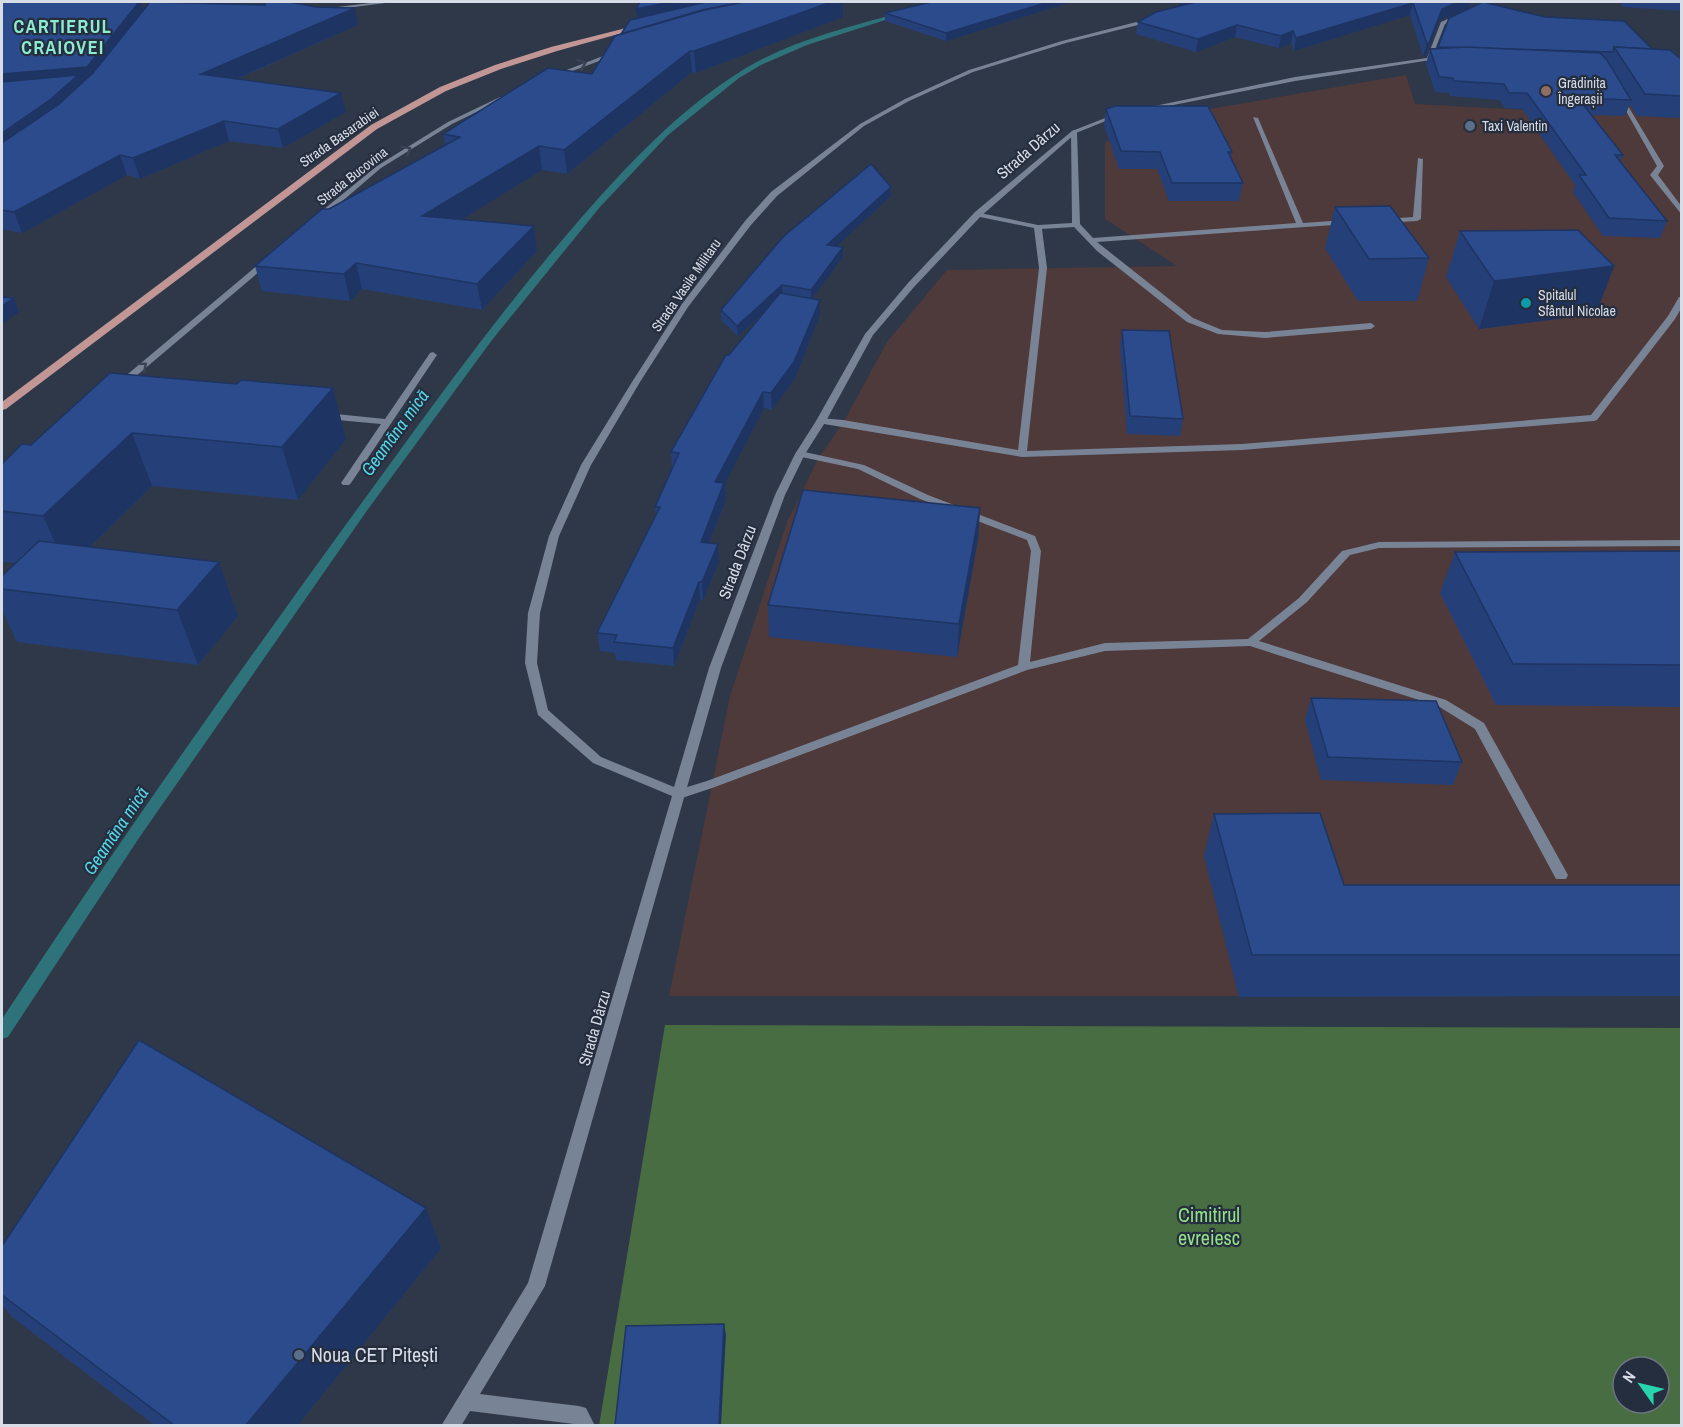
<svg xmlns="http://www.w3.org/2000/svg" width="1683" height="1427" font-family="'Archivo Narrow',sans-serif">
<rect width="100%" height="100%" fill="#2f3848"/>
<path fill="#4e393b" d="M1589,72l92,3v921h-1012l61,-300 57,-174 32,-65 24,-34 44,-81 60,-72 230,-4 -72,-47v-76l24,-20 277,-48 9,29 205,11z"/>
<path fill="#496d42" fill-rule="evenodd" d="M665,1025l1016,3v397l-1082,1zM1623,1367h36v36h-36z"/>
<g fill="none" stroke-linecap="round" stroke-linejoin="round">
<path fill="#2e727a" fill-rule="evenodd" d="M899,13l5,1 -97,31 -46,20 -22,13 -71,57 -68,72 -108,133 -126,172 -227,326 -131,199 -6,2v-20c124,-189 255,-373 388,-555 61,-84 123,-168 191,-246 45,-51 93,-103 151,-141 49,-34 110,-48 167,-64z"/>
<g fill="#798396" fill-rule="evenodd">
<path d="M1617,95l5,1 42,70 -6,9 24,32v8l-32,-40 7,-9z"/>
<path d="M1253,117l5,1 45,105 42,-3h3v4l-251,18 96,76 29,12 43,2 106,-9 4,3 -4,3 -106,9 -47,-4 -31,-12 -90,-71 -23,-24 -32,2 5,39 -20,183 215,-7 349,-29 77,-99 11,-19h3v10l-7,12 -78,101 -3,1 -352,29 -220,7 -204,-34 -2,-2 5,-3 22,2 175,30 21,-182 -5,-40 -59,-12v-4l63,13 34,-2 -1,-91 3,-2 3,2 3,92 13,14 203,-15z"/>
<path d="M1418,158l5,1 -2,60 -4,2 -34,2 -1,-2 4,-2 27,-2z"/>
<path d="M433,352l4,3 -86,128 -2,2h-6l-2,-2 40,-59 -55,-5 -5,-3 5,-3 59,6 45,-66z"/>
<path d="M800,451l64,14 64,30 107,41 6,15 -11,111 75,-19 143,-4 51,-41 43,-47 37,-9 303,-2v6l-303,2 -29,7 -43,47 -48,39 187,59 38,23 84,152 -2,4h-10l-81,-150 -37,-23 -188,-60 -145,5 -78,19 -312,117 -36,12 -5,-2 -1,-3 1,-3 33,-10 311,-116 13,-114 -4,-11 -107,-41 -62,-30 -61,-13v-4z"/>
</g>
<g fill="#798396" fill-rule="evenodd">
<path d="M379,2h14l-70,9 -3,-2z"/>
<path d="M1486,2h6l-47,22 -14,36 -136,21 -152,30 -3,-2 155,-32 132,-19 14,-36z"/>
<path d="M1152,18l2,3 -88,22 -93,29 -64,29 -45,25 -87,70 -26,29 -63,82 -48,75 -49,83 -32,71 -19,77 -3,50 11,47 53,47 73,30 35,-119 66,-173 20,-41 21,-33 49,-87 43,-51 67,-71 97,-81 46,-18 5,1 -47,19 -95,83 -67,71 -41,48 -47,86 -21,33 -20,41 -64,173 -176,618 -65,108 99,12 7,2 9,18h-20l-1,-2 -104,-13 -9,15h-20l87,-143 144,-487 -79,-33 -55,-48 -13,-52 3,-50 21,-77 32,-71 51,-83 50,-78 63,-83 26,-29 89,-68 45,-25 64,-29 93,-29z"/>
<path d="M616,51l2,3 -62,23 -5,-1z"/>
<path d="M500,97l5,1 -53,26 -71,44 -62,53 -7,-2 65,-53 71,-44z"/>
<path d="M266,258l7,2 -151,128h-6v-4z"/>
</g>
<path fill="#c39696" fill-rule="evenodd" d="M642,24l2,3 -87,24 -56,18 -55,22 -69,38 -371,280 -4,1v-8l369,-277 69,-38 55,-22 56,-18z"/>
</g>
<g fill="#254078">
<path d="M2,2l141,8 173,-3 39,1 3,17 -121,54 109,33 -63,36 -54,-7 -89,38 -13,-4 -105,58 -20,-4z"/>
<path d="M640,2h203v15l-147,56 -4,-1 -125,102 -25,-4 -80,49 75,32 -55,59 -120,-21 -12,12 -88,-10 -7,-25 74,-57 116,-64 -2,-11 149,-60 29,-40 16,-16z"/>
<path d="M1071,2l-125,39 -61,-20v-8z"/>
<path d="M1179,2h292l-1,5 -31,14 -14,35h-2l-13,-41 -116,36 -3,-8 -12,5 -44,-11 -39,15 -60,-18 2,-12 41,-16z"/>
<path d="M1620,2h62v9l-59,-4z"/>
<path d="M1449,18l203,31 30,11v58l-45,-2 -7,-12 -5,12 -34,-1 32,40 -3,7 47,59 -7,17 -57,-2 -30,-44 2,-7 -53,-76 -17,-1 -6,-8 -49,-4 -1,-3 -14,-1 -9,-28 4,-15h8z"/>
<path d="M1106,109l126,43 -1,6 12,25 -4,18h-70l-12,-32h-38l-15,-44z"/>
<path d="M891,196l-55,50 7,11 -31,41 8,2v15l-25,63 -23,32 -8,-2 -39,75 1,17 -17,43 9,1 1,18 -16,38 -3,-1 -26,67 -58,-6 -1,-7 -15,-2 -3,-18 59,-116 -1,-10 17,-39 -1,-16 58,-97 38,-45 -29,26 -17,-16v-10z"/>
<path d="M1335,207l94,51 -12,43h-59l-33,-53z"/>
<path d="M1460,231l136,83 -117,15 -33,-52z"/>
<path d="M1122,330l61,89 -3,17 -53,-2 -7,-87z"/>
<path d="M237,384l96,4 13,51 -48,61 -146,-14 -62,61 129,15 19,54 -40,49 -181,-23 -15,-32v-34l13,-13 -13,-1v-98l29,-19z"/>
<path d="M980,508l-2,31 -21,118 -188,-20 -1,-32z"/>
<path d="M1682,551v156l-186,-2 -56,-112 15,-41z"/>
<path d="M1311,698l151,64 -9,23 -132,-5 -16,-60z"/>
<path d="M1214,814l130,71h338v111l-443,1 -35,-141z"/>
<path d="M426,1208l15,40 -143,177h-144l-142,-108 -10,-12v-59z"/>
</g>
<g fill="#1e3462">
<path d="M139,2h2l4,15 -52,68 -91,74v-85z"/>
<path d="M671,2h64l-98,20 -1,-13z"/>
<path d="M831,2h12v15l-147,56 -2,-22z"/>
<path d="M1048,2h23l-125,39v-8z"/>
<path d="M1179,2h37l-38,9z"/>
<path d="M1458,2h13l-1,5 -31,14 -14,35h-2l4,-12 15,-35z"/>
<path d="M1413,3l-3,12 -116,36 2,-13z"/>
<path d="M355,8l3,17 -152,67 -5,-18z"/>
<path d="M1237,25l-2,12 -39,15 2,-13z"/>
<path d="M1293,31l-2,12 -12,5 2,-12z"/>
<path d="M690,51l2,21 -125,102 -3,-24z"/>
<path d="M341,93l5,19 -63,36 -5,-19z"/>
<path d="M224,121l5,20 -89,38 -7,-21z"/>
<path d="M539,146l3,24 -115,71 -5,-25z"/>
<path d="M120,155l7,20 -105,58 -8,-21z"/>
<path d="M891,187v9l-64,59v-10z"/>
<path d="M534,226l3,25 -55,59 -5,-26z"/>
<path d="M843,247v10l-32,43v-10z"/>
<path d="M356,263l6,26 -12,12 -6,-27z"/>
<path d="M1614,266l-18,48 -117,15 15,-48z"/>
<path d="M782,285l1,10 -45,41 -1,-10z"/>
<path d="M14,298l5,14 -17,12v-18z"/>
<path d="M820,300v15l-25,63 -23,32 -1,-17z"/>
<path d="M333,388l13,51 -48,61 -16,-53z"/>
<path d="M763,392l1,16 -39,75 1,17 -24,60 -1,-18 14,-60z"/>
<path d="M132,433l20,53 -85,83 -24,-53z"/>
<path d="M980,508l-2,31 -21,118 2,-33z"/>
<path d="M718,544l1,18 -16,38 -1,-18z"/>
<path d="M219,562l19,54 -40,49 -21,-55z"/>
<path d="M699,582l1,17 -26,67 -1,-18z"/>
<path d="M426,1208l15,40 -143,177h-52z"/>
<path d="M724,1324l2,11 -5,90h-2z"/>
</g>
<g fill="#2b4b8c" stroke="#1e3462" stroke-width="1.5">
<path d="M2,2h137l-52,65 -85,7z"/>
<path d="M150,2l115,3v-3h24l27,5 39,1 -154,66 140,19 -63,36 -54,-8 -91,37 -13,-3 -106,57 -12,-2v-67l56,-38 35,-32z"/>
<path d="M640,2h31l-35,7z"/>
<path d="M706,2h38l-42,8 -81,24 9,-14z"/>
<path d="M744,2h87l-137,49h-4l-126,99 -25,-4 -117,70 112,10 -57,58 -121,-21 -12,11 -89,-8 67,-57h7l131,-72 -17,-3 105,-66 44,6 23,-38 90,-26z"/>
<path d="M931,2h117l-102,31 -61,-20z"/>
<path d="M1196,2h262l-16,7 -13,34 -2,1 -14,-41 -117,35 -3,-7 -12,5 -44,-11 -39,14 -60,-17 18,-10z"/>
<path d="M1483,2l62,15 79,4 28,28 -38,-2 -1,5 -175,-5 11,-29z"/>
<path d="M1466,47l134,6 7,7 24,40 -53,-2 45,57h-8l52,66 -58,-3 -30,-43h7l-59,-82h-18l-5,-9 -50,-3 -1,-3 -14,-1 -9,-28z"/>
<path d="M1614,47l56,3 12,10v36l-37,-2z"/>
<path d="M78,75l-27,24 -49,34v-51z"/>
<path d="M1115,106h93l24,46h-4l15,31h-71l-12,-31 -39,-1 -15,-42z"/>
<path d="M871,164l20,23 -64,58 16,2 -32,43 -29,-5 -45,41 -16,-16 62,-73z"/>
<path d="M1390,206l39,52 -60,1 -34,-52z"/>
<path d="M1578,230l36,36 -120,15 -34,-50z"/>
<path d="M780,293l40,7 -26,62 -23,31 -8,-1 -48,90 9,1 -23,59 17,2 -16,38h-3l-26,66 -59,-6 3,-7 -20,-2 63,-126h-5l24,-54 -8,-1 55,-97h3z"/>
<path d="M2,297l12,1 -12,8z"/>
<path d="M1122,330l47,1 14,88 -53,-3z"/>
<path d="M110,373l127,11 4,-4 92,8 -51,59 -150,-14 -89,83 -41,-5v-47l20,-20 9,1z"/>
<path d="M803,490l177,18 -21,116 -191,-19z"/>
<path d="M39,541l180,21 -42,48 -175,-21v-13z"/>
<path d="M1682,551v114l-169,-1 -58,-112z"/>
<path d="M1311,698l125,3 26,61 -134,-5z"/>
<path d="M1320,813l24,72h338v70h-430l-38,-141z"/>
<path d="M139,1040l287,168 -180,217h-72l-172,-130v-49z"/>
<path d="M724,1324l-5,101h-104l11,-99z"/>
</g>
<defs><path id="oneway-chevron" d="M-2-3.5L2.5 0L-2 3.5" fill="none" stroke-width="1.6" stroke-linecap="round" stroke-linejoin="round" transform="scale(1.5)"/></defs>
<g stroke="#3a4354">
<use href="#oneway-chevron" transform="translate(582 64) rotate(-20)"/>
<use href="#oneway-chevron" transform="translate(407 150) rotate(-32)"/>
<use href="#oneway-chevron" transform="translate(143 366) rotate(-40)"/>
</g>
<circle fill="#8d6e63" stroke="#252e3e" stroke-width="2" cx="1546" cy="91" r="6"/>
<g fill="#5c6f8a" stroke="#252e3e" stroke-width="2">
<circle cx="1470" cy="126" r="6"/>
<circle cx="299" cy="1355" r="6"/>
</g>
<circle fill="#0f9aa8" stroke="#252e3e" stroke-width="2" cx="1526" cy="303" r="6"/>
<g text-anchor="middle" stroke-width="4.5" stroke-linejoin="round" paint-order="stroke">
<g font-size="14" fill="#d7dce7" stroke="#252e3e" text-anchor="start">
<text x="1558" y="88">Grădinița<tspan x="1558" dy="16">Îngerașii</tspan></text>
<text x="1482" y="131">Taxi Valentin</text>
<text x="1538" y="300">Spitalul<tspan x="1538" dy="16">Sfântul Nicolae</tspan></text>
</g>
<g font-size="14" fill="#d7dce7" stroke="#252e3e">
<text transform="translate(339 137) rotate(-35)" y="5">Strada Basarabiei</text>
<text transform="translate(352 176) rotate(-38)" y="5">Strada Bucovina</text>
<text transform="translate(686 285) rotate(-55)" y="5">Strada Vasile Militaru</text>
</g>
<g font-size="16" fill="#d7dce7" stroke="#252e3e">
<text transform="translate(1028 150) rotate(-41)" y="6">Strada Dârzu</text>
<text transform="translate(737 562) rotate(-69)" y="6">Strada Dârzu</text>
<text transform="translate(594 1028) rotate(-74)" y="6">Strada Dârzu</text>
</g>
<g font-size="18" font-weight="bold" letter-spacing="1.5" fill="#8deccf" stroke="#252e3e">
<text x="63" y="33">CARTIERUL<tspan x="63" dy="21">CRAIOVEI</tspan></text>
</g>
<g font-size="18" font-style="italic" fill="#52d7e7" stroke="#252e3e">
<text transform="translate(395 433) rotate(-54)" y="6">Geamăna mică</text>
<text transform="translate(116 831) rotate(-56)" y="6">Geamăna mică</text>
</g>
<g font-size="20" fill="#94e185" stroke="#252e3e">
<text x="1209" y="1222">Cimitirul<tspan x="1209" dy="23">evreiesc</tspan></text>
</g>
<g font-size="20" fill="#d7dce7" stroke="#252e3e" text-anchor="start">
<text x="311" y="1362">Noua CET Pitești</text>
</g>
</g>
<rect width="1683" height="1427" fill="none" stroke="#d7dce7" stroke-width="6"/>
<g transform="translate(1641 1385) rotate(304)"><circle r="28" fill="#252e3e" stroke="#6c7482" stroke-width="1.5"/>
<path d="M0-4.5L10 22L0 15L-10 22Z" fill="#27d5ad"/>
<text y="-9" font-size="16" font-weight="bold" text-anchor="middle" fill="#d7dce7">N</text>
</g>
</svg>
